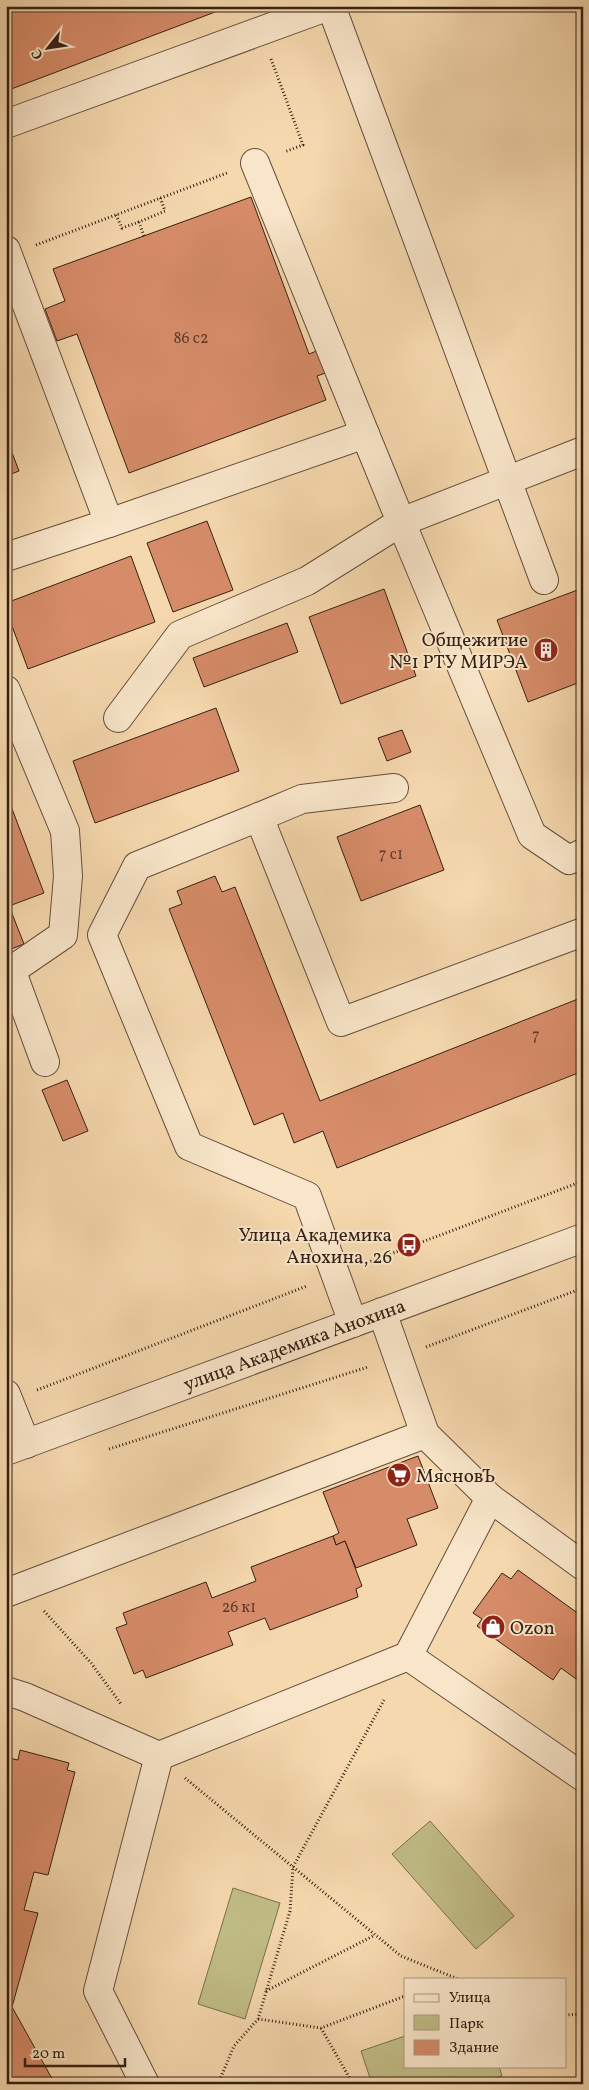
<svg xmlns="http://www.w3.org/2000/svg" width="589" height="2090" font-family="Vollkorn,serif">
<rect width="100%" height="100%" fill="#f6d8ae"/>
<filter id="stains"><feTurbulence type="fractalNoise" baseFrequency=".004" numOctaves="4"/><feColorMatrix values="0 0 0 0 .2 0 0 0 0 .09 0 0 0 0 .02 0 0 0 .5 -.17"/></filter>
<radialGradient id="worn" r=".72"><stop offset=".6" stop-color="#630" stop-opacity="0"/><stop offset="1" stop-color="#630" stop-opacity=".3"/></radialGradient>
<g fill="#c1bd86" stroke="#7b6e4e">
<path d="M430,1821l84,95 -38,33 -84,-95z"/>
<path d="M233,1888l47,15 -35,116 -47,-15z"/>
<path d="M405,2036v30h94l3,10 -24,8h-106l-11,-33z"/>
</g>
<g fill="#d78c69" stroke="#352015">
<path d="M6,6h225l-225,85z"/>
<path d="M251,197l58,157 15,-6 7,23 -14,5 9,24 -197,73 -52,-139 -20,7 -12,-32 20,-8 -12,-32z"/>
<path d="M6,437l13,34 -13,5z"/>
<path d="M207,521l26,69 -60,22 -26,-69z"/>
<path d="M131,556l24,66 -127,47 -22,-59v-7z"/>
<path d="M583,588v93l-55,21 -31,-82z"/>
<path d="M384,589l32,87 -75,28 -32,-87z"/>
<path d="M287,623l11,29 -94,35 -11,-29z"/>
<path d="M216,708l23,63 -144,52 -22,-62z"/>
<path d="M402,730l9,22 -24,9 -9,-23z"/>
<path d="M6,793l38,100 -35,13 15,38 -18,7z"/>
<path d="M420,805l24,65 -83,31 -24,-64z"/>
<path d="M215,876l7,16 13,-5 85,214 263,-104v74l-246,97 -14,-37 -29,12 -11,-30 -29,12 -85,-216 13,-5 -5,-13z"/>
<path d="M67,1080l21,51 -25,10 -21,-51z"/>
<path d="M418,1456l20,52 -31,11 10,26 -61,23 -11,-27 -9,4 -3,-9 6,-3 -16,-41z"/>
<path d="M333,1536l3,9 9,-4 17,45 -6,3 2,8 -88,33 -5,-12 -37,14 5,13 -87,33 -3,-8 -9,4 -18,-46 11,-4 -4,-11 83,-31 6,16 44,-17 -5,-14z"/>
<path d="M518,1570l65,47v15l-3,3 3,2v47l-22,-16 -8,12 -76,-54 5,-7 -9,-6 29,-40 9,6z"/>
<path d="M20,1750l49,13 -2,7 8,2 -27,103 -14,-3 -10,38 14,3 -26,94 43,77h-49v-315l3,-11 9,2z"/>
</g>
<g fill="none" stroke-linecap="round" stroke-linejoin="round">
<defs>
<g id="minor">
<path d="M331,6l213,574"/>
<path d="M6,124l323,-118"/>
<path d="M255,163l110,271"/>
<path d="M6,250l103,273 256,-89 36,88 182,-71"/>
<path d="M6,557l103,-34"/>
<path d="M6,690l59,141 3,45 -5,59 -57,39"/>
<path d="M118,718l62,-83 127,-54 94,-59 131,313 37,25 14,-7"/>
<path d="M259,817l43,-18 92,-11"/>
<path d="M12,972l33,90"/>
<path d="M382,1312l43,122"/>
<path d="M353,1323l-46,-127 -118,-50 -87,-211 35,-69 122,-49 82,205 242,-90"/>
<path d="M6,1394l20,50"/>
<path d="M6,1451l577,-213"/>
<path d="M6,1593l419,-159 65,64 93,68"/>
<path d="M408,1656l82,-158"/>
<path d="M6,1691l19,6 134,59"/>
<path d="M145,2084l-47,-93 61,-235 249,-100 175,121"/>
</g>
</defs>
<use href="#minor" stroke="#654e3b" stroke-width="30"/>
<g stroke="#352015" stroke-width="3" stroke-dasharray="1 2.5" stroke-linecap="butt">
<path d="M271,59l32,86 -19,7"/>
<path d="M116,215l6,13 17,-6"/>
<path d="M144,236l-5,-14 26,-11 -5,-14"/>
<path d="M36,245l191,-72"/>
<path d="M364,1264l219,-83"/>
<path d="M426,1347l157,-59"/>
<path d="M37,1390l270,-104"/>
<path d="M109,1449l259,-82"/>
<path d="M44,1611l47,52 30,41"/>
<path d="M185,1778l216,178 57,23"/>
<path d="M266,1991l109,-56"/>
<path d="M565,2015l18,-1"/>
<path d="M258,2019l63,9 84,-32"/>
<path d="M321,2028l32,56"/>
<path d="M218,2084l16,-38 24,-27 32,-108 3,-44 91,-167"/>
</g>
<use href="#minor" stroke="#f9e6ca" stroke-width="28"/>
</g>
<defs>
<symbol id="building-disc" viewBox="-11 -11 22 22"><circle r="9.5" fill="#8f2418" stroke="#f9e6ca"/><path d="M-4-6H4V6H1V3H-1V6H-4ZM-2.5-4.3h1.7v1.8h-1.7ZM.8-4.3h1.7v1.8H.8ZM-2.5-1h1.7V.8h-1.7ZM.8-1h1.7V.8H.8Z" fill="#fff"/></symbol>
<symbol id="bus-disc" viewBox="-11 -11 22 22"><circle r="9.5" fill="#8f2418" stroke="#f9e6ca"/><path d="M-5-6H5V4H4V6H2V4H-2V6H-4V4H-5ZM-3.5-4V0h7V-4ZM-3.5 1.2v1.5H-2V1.2ZM2 1.2v1.5H3.5V1.2Z" fill="#fff"/></symbol>
<symbol id="supermarket-disc" viewBox="-11 -11 22 22"><circle r="9.5" fill="#8f2418" stroke="#f9e6ca"/><path d="M-6-5.5h2.5l.6 2H6L4.5 2H-2.5L-4.4-4H-6ZM-1.5 3.2a1.3 1.3 0 1 0 .1 0ZM3 3.2a1.3 1.3 0 1 0 .1 0Z" fill="#fff"/></symbol>
<symbol id="shop-disc" viewBox="-11 -11 22 22"><circle r="9.5" fill="#8f2418" stroke="#f9e6ca"/><path d="M-5-2.5h2.3a2.7 3.5 0 0 1 5.4 0H5L5.5 6h-11ZM-1.5-2.5h3a1.5 2.3 0 0 0-3 0Z" fill="#fff"/></symbol>
</defs>
<g fill-rule="evenodd">
<use href="#building-disc" x="532" y="636" width="28" height="28"/>
<use href="#bus-disc" x="395" y="1231" width="28" height="28"/>
<use href="#supermarket-disc" x="385" y="1461" width="28" height="28"/>
<use href="#shop-disc" x="479" y="1613" width="28" height="28"/>
</g>
<g text-anchor="middle" stroke-width="4" stroke-linejoin="round" paint-order="stroke">
<g font-size="16" fill="#5e3b2a">
<text x="191" y="343">86 с2</text>
<text x="391" y="859">7 с1</text>
<text x="536" y="1040">7</text>
<text x="239" y="1612">26 к1</text>
</g>
<g font-size="19" fill="#352015" stroke="#f9e6ca" text-anchor="end">
<text x="528" y="646">Общежитие<tspan x="528" dy="22">№1 РТУ МИРЭА</tspan></text>
<text x="392" y="1241">Улица Академика<tspan x="392" dy="22">Анохина, 26</tspan></text>
<text x="416" y="1482" text-anchor="start">МясновЪ</text>
<text x="510" y="1634" text-anchor="start">Ozon</text>
</g>
<g font-size="19" fill="#352015" stroke="#f9e6ca">
<text transform="translate(294 1344) rotate(-20)" y="7">улица Академика Анохина</text>
</g>
</g>
<rect width="589" height="2090" fill="none" stroke="#f6d8ae" stroke-width="25"/>
<rect x="8" y="8" width="574" height="2075" fill="none" stroke="#352015" stroke-width="2.5"/>
<rect x="12" y="12" width="564" height="2065" fill="none" stroke="#352015"/>
<rect x="404" y="1978" width="162" height="90" fill="#f9e6ca" stroke="#ab9782"/>
<rect x="414" y="1994" width="25" height="8" fill="#f9e6ca" stroke="#ab9782"/>
<text x="449" y="2002" font-size="15" fill="#352015">Улица</text>
<rect x="414" y="2015" width="25" height="15" fill="#c1bd86" stroke="#ab9782"/>
<text x="449" y="2028" font-size="15" fill="#352015">Парк</text>
<rect x="414" y="2040" width="25" height="15" fill="#d78c69" stroke="#ab9782"/>
<text x="449" y="2052" font-size="15" fill="#352015">Здание</text>
<g transform="translate(48 48) rotate(240)" stroke="#f9e6ca" stroke-width="4" paint-order="stroke">
<path d="M0-4L9 19L0 12L-9 19Z" fill="#352015"/>
<text y="-8" font-size="14" font-weight="bold" text-anchor="middle" fill="#352015">С</text>
</g>
<path d="M25 2058v8h100v-8" fill="none" stroke="#352015" stroke-width="2.5"/>
<text x="32" y="2058" font-size="15" fill="#352015" stroke="#f9e6ca" stroke-width="4" paint-order="stroke">20 m</text>
<rect width="100%" height="100%" filter="url(#stains)"/>
<rect width="100%" height="100%" fill="url(#worn)"/>
</svg>
